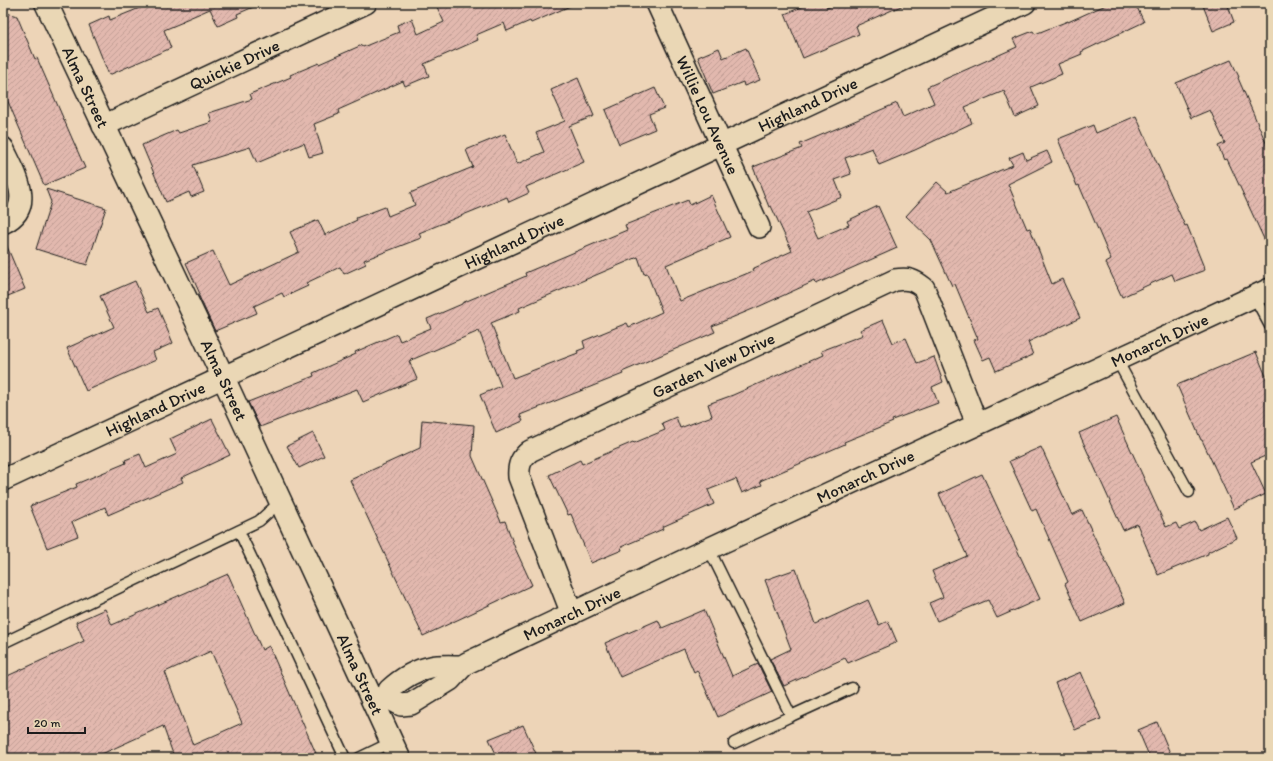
<svg xmlns="http://www.w3.org/2000/svg" width="1273" height="761" font-family="Itim,sans-serif">
<defs>
<pattern id="building-hatch" width="6" height="6" patternUnits="userSpaceOnUse"><rect width="6" height="6" fill="#e2b8ae"/><path d="M-1 1l2-2M0 6l6-6M5 7l2-2" fill="none" stroke="#c19e95"/></pattern>
</defs>
<rect width="100%" height="100%" fill="#edd4b7"/>
<filter id="ink" filterUnits="userSpaceOnUse"><feTurbulence type="fractalNoise" baseFrequency=".025" numOctaves="2"/><feDisplacementMap in="SourceGraphic" scale="8" xChannelSelector="R" yChannelSelector="G"/><feConvolveMatrix kernelMatrix="1 2 1 2 8 2 1 2 1" color-interpolation-filters="sRGB"/></filter>
<g filter="url(#ink)">
<g fill="url(#building-hatch)" stroke="#1c1c1c" fill-rule="evenodd">
<path d="M152,3h111l-26,11 1,3 -20,9 -8,-17 -28,12 1,1 -19,8 7,18 -62,27 -20,-50 20,-9 1,4z"/>
<path d="M446,3h131l-46,20 -1,-2 -23,10 -3,-8 -28,12 2,5 -54,24 5,12 -24,10 -2,-5 -65,29 1,4 -25,10 9,29 -14,4 -5,-14 -47,20 -7,-16 -57,18 11,27 -13,5 -2,-5 -23,10 -24,-57 35,-15 2,3 33,-11 -3,-9 43,-14 -2,-5 41,-17 -1,-2 29,-12v1l43,-19 1,2 36,-15 -2,-7 15,-6 6,15 26,-12 -7,-15z"/>
<path d="M811,3h14l2,5 11,-5h70l-52,23 3,8 -56,24 -18,-44z"/>
<path d="M1110,3h25l9,19 -63,30 1,2 -24,10 4,10 -31,13 8,19 -24,11 -11,-26 -39,16 7,16 -57,27 -36,15 -7,-17 -27,10 6,16 -16,6 7,17 -36,15 12,26 31,-13 -2,-4 31,-15 19,42 -81,36 -1,-3 -55,25 -48,20 3,6 -93,40 1,2 -103,41 3,6 -27,12 -16,-38 21,-9 -22,-55 -70,30 8,18 -54,23 -6,-13 -97,38 -12,-25 66,-26 -1,-3 43,-19 -1,-2 42,-18 3,7 31,-13 -4,-9 35,-15v-1l64,-27 -1,-3 102,-43 -2,-5 63,-25 2,5 21,-10 19,42 -64,28 14,36 73,-30 -1,-2 40,-18 -21,-45 -2,1 -16,-40 49,-19 -2,-4 97,-41 6,14 31,-14 -7,-16 90,-40 -4,-8 20,-8 2,3 33,-13v1zM638,257l6,17 3,-1 15,39 -33,15 -2,-4 -44,18 2,7 -8,3 1,2 -65,25 -22,-55 29,-12 -1,-3z"/>
<path d="M1202,3h25l7,19 -21,9z"/>
<path d="M3,12l14,4 18,43 2,-1 48,110 -41,17 -41,-95z"/>
<path d="M719,48l4,10 23,-10 14,32 -16,6 -1,-4 -30,12 -15,-37z"/>
<path d="M1231,60l8,17 -1,1 32,74v100l-43,-93 -3,1 -6,-14 7,-3 -15,-33 -19,8 -15,-35z"/>
<path d="M578,78l16,38 -25,10 15,36 -58,25 3,6 -20,9 -2,-5 -88,36 2,5 -57,22 2,4 -22,10 -4,-7 -34,16 2,3 -24,11 -2,-4 -28,13 3,7 -42,18 -17,-37h2l-14,-31 27,-12 16,34 70,-33 -9,-20 28,-12 7,15 32,-15 -1,-2 29,-11 3,9 27,-11 -5,-12 63,-26 -7,-17 39,-16 12,30 27,-12 -8,-19 29,-12 -14,-31z"/>
<path d="M655,88l9,20 -15,6 6,15 -36,15 -14,-34z"/>
<path d="M1136,116l49,110 2,-1 18,45 -30,11 -3,-7 -50,23 -16,-34 5,-3 -32,-75 -2,1 -19,-47 35,-14 3,8z"/>
<path d="M1047,151l5,11 -44,22 19,45 3,-1 22,56 10,-5 18,39 -52,24 5,13 -37,16 -6,-14 -7,3 -9,-20 4,-1 -23,-55 -3,2 -21,-46 -25,-24 31,-34 11,10 65,-27 -4,-7 14,-6 3,8z"/>
<path d="M46,189l60,19 -19,57 -51,-16 15,-47z"/>
<path d="M3,237l22,52 -22,9z"/>
<path d="M135,281l14,31 9,-4 15,35 -20,9 3,8 -70,31 -19,-43 47,-21 -14,-31z"/>
<path d="M883,320l10,23 13,-5 11,25 17,-6 9,25 -11,5 6,16 -46,17 1,2 -49,20 1,2 -85,37 2,4 -20,8 -6,-14 -28,11 6,14 -52,23 1,2 -42,18 1,3 -31,13 -20,-49 -3,1 -19,-40 31,-15 2,4 51,-22 1,1 31,-13 -3,-7 14,-6 4,11 32,-12 -4,-12 25,-9 90,-40 -2,-4 42,-16 -3,-5z"/>
<path d="M1256,352l14,34v68l-19,8 15,32 -32,15 -32,-69h-1l-24,-55z"/>
<path d="M1116,417l50,110 10,-4 3,6 16,-7 4,8 28,-13 10,21 -29,14v2l-50,21 -21,-51 -14,6 -44,-97z"/>
<path d="M212,419l18,36 -49,23 2,4 -75,33 -3,-8 -33,15 6,14 -31,12 -17,-42 47,-19 -1,-3 50,-21 -1,-3 15,-6 6,14 31,-14 -7,-15z"/>
<path d="M422,420l52,5 -2,31 29,66 4,-1 10,27 17,37 -109,51 -73,-156 70,-32z"/>
<path d="M313,433l11,23 -25,12 -12,-22z"/>
<path d="M1041,447l31,68 10,-5 43,93 -43,19 -17,-38 3,-2 -32,-73 -4,2 -23,-50z"/>
<path d="M982,474l58,125 -43,19 -9,-18 -51,21 -8,-18 14,-6 -11,-26 35,-15 -28,-62z"/>
<path d="M796,569l20,55 52,-24 11,25 9,-4 9,21 -49,21 -3,-5 -61,28 -14,-27 21,-10 -26,-69z"/>
<path d="M228,574l34,76 7,-4 49,112h-155l10,-4 -10,-28 -70,32h-90v-80l81,-37 -8,-19 29,-13 7,16zM211,651l31,72 -49,22 -28,-73z"/>
<path d="M704,610l28,66 26,-12 14,28 -54,25 -21,-47 -3,2 -10,-23 -64,28 -15,-34 53,-23 4,8z"/>
<path d="M1081,672l20,47 -26,11 -20,-47z"/>
<path d="M1157,722l15,36h-22l-12,-28z"/>
<path d="M523,725l15,33h-40l-9,-19z"/>
</g>
<g fill="none" stroke-linecap="round" stroke-linejoin="round">
<defs>
<g id="lane">
<path d="M1254,296l16,30"/>
<path d="M1117,360l72,132"/>
<path d="M239,531l106,227"/>
<path d="M709,549l82,167 61,-28"/>
<path d="M3,643l256,-122 22,-20"/>
<path d="M734,743l57,-27"/>
<path d="M359,758l33,-16"/>
</g>
<g id="street">
<path id="s1" d="M657,3l102,224"/>
<path id="s2" d="M103,126l263,-123"/>
<path d="M3,148c11,24 34,59 0,75"/>
<path id="s3" d="M3,480l1022,-477"/>
<path id="s4" d="M572,614l-53,-137c-1,-12 2,-19 11,-26l365,-171c14,-2 19,0 29,8l53,136"/>
<path d="M388,698l1,-8c12,-11 26,-20 42,-23 9,-2 21,-1 32,-1"/>
<path id="s5" d="M374,704l14,-6 13,7 10,-1 39,-24 13,-14 4,-3 226,-107 577,-267"/>
</g>
<g id="secondary">
<path id="s6" d="M46,3l177,374 176,381"/>
</g>
</defs>
<use href="#lane" stroke="#1c1c1c" stroke-width="13"/>
<use href="#street" stroke="#1c1c1c" stroke-width="24"/>
<use href="#secondary" stroke="#1c1c1c" stroke-width="25"/>
<use href="#lane" stroke="#ead7b5" stroke-width="10"/>
<use href="#street" stroke="#ead7b5" stroke-width="21"/>
<use href="#secondary" stroke="#ead7b5" stroke-width="22"/>
</g>
</g>
<g text-anchor="middle" stroke-width="4" stroke-linejoin="round" paint-order="stroke">
<g font-size="17" fill="#1c1c1c" stroke="#ead7b5">
<text dy="6" stroke="none"><textPath href="#s2" startOffset="145">Quickie Drive</textPath></text>
<text dy="6" stroke="none"><textPath href="#s6" startOffset="93">Alma Street</textPath></text>
<text dy="6" stroke="none"><textPath href="#s3" startOffset="888">Highland Drive</textPath></text>
<text dy="6" stroke="none"><textPath href="#s1" startOffset="123">Willie Lou Avenue</textPath></text>
<text dy="6" stroke="none"><textPath href="#s3" startOffset="564">Highland Drive</textPath></text>
<text dy="6" stroke="none"><textPath href="#s5" startOffset="874">Monarch Drive</textPath></text>
<text dy="6" stroke="none"><textPath href="#s4" startOffset="379">Garden View Drive</textPath></text>
<text dy="6" stroke="none"><textPath href="#s6" startOffset="417">Alma Street</textPath></text>
<text dy="6" stroke="none"><textPath href="#s3" startOffset="168">Highland Drive</textPath></text>
<text dy="6" stroke="none"><textPath href="#s5" startOffset="550">Monarch Drive</textPath></text>
<text dy="6" stroke="none"><textPath href="#s5" startOffset="226">Monarch Drive</textPath></text>
<text dy="6" stroke="none"><textPath href="#s6" startOffset="741">Alma Street</textPath></text>
</g>
</g>
<rect width="1273" height="761" fill="none" stroke="#ead7b5" stroke-width="16"/>
<rect x="8" y="8" width="1257" height="745" fill="none" stroke="#1c1c1c" stroke-width="1.5" filter="url(#ink)"/>
<path d="M28 727v6h57v-6" fill="none" stroke="#1c1c1c" stroke-width="2"/>
<text x="34" y="727" font-size="12" fill="#1c1c1c" stroke="#ead7b5" stroke-width="3" paint-order="stroke">20 m</text>
</svg>
